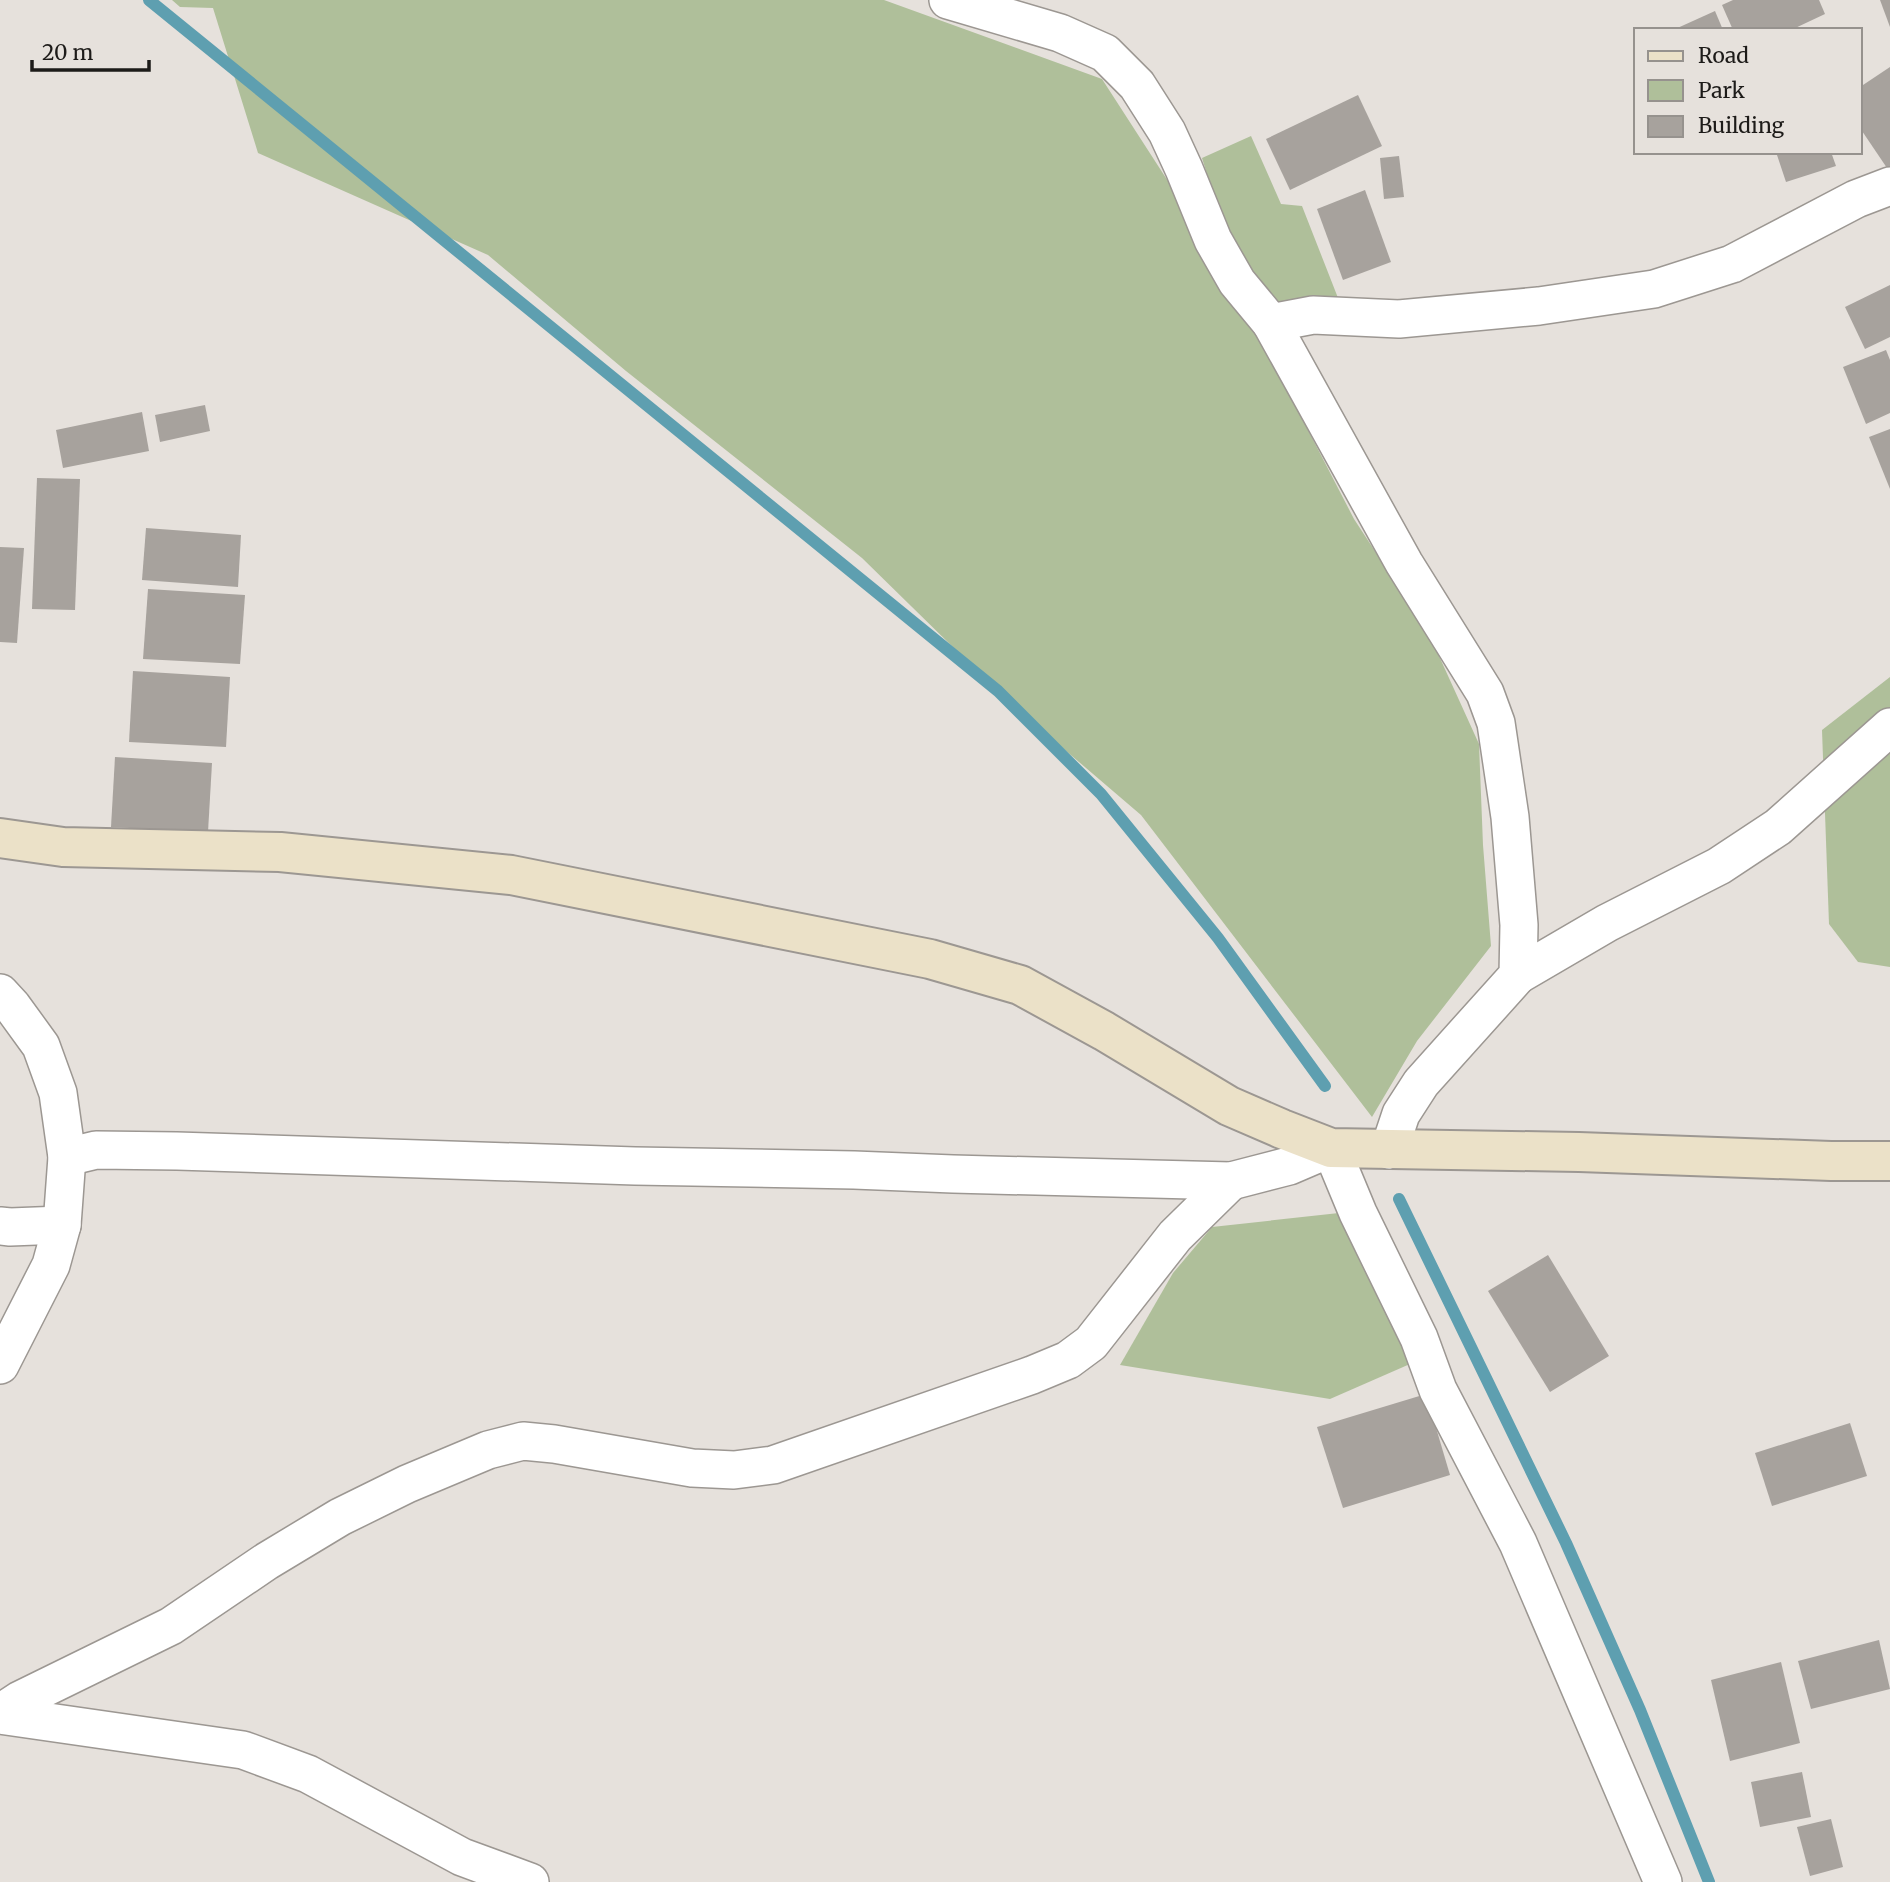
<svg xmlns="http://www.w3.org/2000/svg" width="1890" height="1882" font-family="Merriweather,serif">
<rect width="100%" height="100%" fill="#e6e1dc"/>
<g fill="#afbf9a">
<path d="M172,0h712l218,79 73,113 87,149 92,178 75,115 50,110 4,101 8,101 -74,95 -45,76 -231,-302 -131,-112 -148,-145 -236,-187 -138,-116 -230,-102 -45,-145 -33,-1z"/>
<path d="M1251,136l30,68 21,2 38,97 -64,5 -51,-76 -23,-74z"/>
<path d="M1890,677v290l-32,-5 -29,-38 -7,-194z"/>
<path d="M1339,1213l35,66 36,85 -80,35 -210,-34 53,-92 39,-46z"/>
</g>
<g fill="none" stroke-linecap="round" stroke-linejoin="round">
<g stroke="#5e9fb0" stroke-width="12">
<path d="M149,0l849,691 103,103 117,144 107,148"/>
<path d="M1399,1199l167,344 74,167 69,172"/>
</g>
</g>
<g fill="#a7a29d">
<path d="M1733,0h86l6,14 -34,16h-58l-11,-25z"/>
<path d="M1880,0h10v27z"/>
<path d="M1715,11l8,19h-50z"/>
<path d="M1890,67v99l-3,2 -27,-40v-41z"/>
<path d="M1358,95l24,51 -92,44 -24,-51z"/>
<path d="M1776,152h55l5,14 -50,16z"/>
<path d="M1399,156l5,41 -20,2 -4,-41z"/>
<path d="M1365,190l26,72 -48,18 -26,-71z"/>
<path d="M1890,285v52l-25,12 -20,-42z"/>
<path d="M1886,350l4,10v53l-24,11 -23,-57z"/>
<path d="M205,405l5,26 -50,11 -5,-27z"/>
<path d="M142,412l7,39 -86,17 -7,-38z"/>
<path d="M1890,429v60l-21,-52z"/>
<path d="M37,478l43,1 -5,131 -43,-1z"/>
<path d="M146,528l95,7 -3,52 -96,-7z"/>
<path d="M0,547l24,1 -7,95 -17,-1z"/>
<path d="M148,589l97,6 -5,69 -97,-5z"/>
<path d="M133,671l97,6 -4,70 -97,-5z"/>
<path d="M115,757l97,6 -4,69 -97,-5z"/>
<path d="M1548,1255l61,101 -59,36 -62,-101z"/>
<path d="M1426,1394l24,81 -107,33 -26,-81z"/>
<path d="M1850,1423l17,53 -95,30 -17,-53z"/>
<path d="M1879,1640l11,49 -79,20 -13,-48z"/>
<path d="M1781,1662l19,81 -70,18 -19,-81z"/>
<path d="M1802,1772l9,45 -51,10 -9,-45z"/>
<path d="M1831,1819l12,48 -33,9 -13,-49z"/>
</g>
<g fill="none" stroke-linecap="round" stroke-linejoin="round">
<defs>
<g id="street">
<path d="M948,0l112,33 45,20 32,32 30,47 17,37 29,71 24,42 34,41 133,240 81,130 11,30 14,94 9,108 -1,50 -97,108 -20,31 -12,36"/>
<path d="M1271,323l42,-8 86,4 140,-13 115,-17 78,-25 124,-65 34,-13"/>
<path d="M1518,975l89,-52 112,-57 59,-39 112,-100"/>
<path d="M0,993l12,13 29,40 17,47 9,64 -5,68 -11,40 -51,100"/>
<path d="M67,1157l29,-7 81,1 458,15 219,4 99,4 278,7 58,-15 42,-18 27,65 61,125 19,52 80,153 145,339"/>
<path d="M0,1226l10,1 52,-2"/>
<path d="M0,1713l20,-13 151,-74 96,-65 73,-44 67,-33 81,-34 35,-9 31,3 138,24 42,2 39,-5 259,-90 36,-15 23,-17 84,-107 56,-55"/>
<path d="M0,1715l243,35 65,24 154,83 68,25"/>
</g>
<path id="secondary" d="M0,838l63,9 217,5 231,23 419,84 90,26 84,46 125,75 53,23 49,19 248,4 252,9h59"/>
</defs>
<use href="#street" stroke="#9c9792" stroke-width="40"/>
<use href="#secondary" stroke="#9c9792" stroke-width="42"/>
<use href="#street" stroke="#fff" stroke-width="37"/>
<use href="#secondary" stroke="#ebe1c8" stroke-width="38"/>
</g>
<rect x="1634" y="28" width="228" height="126" fill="#e6e1dc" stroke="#96928e" stroke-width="2"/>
<rect x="1648" y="51" width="35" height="10" fill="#ebe1c8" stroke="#96928e" stroke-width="2"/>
<text x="1698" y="63" font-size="21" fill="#1d1b19">Road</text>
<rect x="1648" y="80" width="35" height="21" fill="#afbf9a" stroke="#96928e" stroke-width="2"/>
<text x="1698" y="98" font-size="21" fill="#1d1b19">Park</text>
<rect x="1648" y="116" width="35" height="21" fill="#a7a29d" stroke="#96928e" stroke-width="2"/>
<text x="1698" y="133" font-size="21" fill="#1d1b19">Building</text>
<path d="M32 60v10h117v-10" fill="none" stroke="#1d1b19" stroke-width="3.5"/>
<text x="42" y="60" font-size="21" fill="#1d1b19" stroke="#e6e1dc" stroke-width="5" paint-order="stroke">20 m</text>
</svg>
